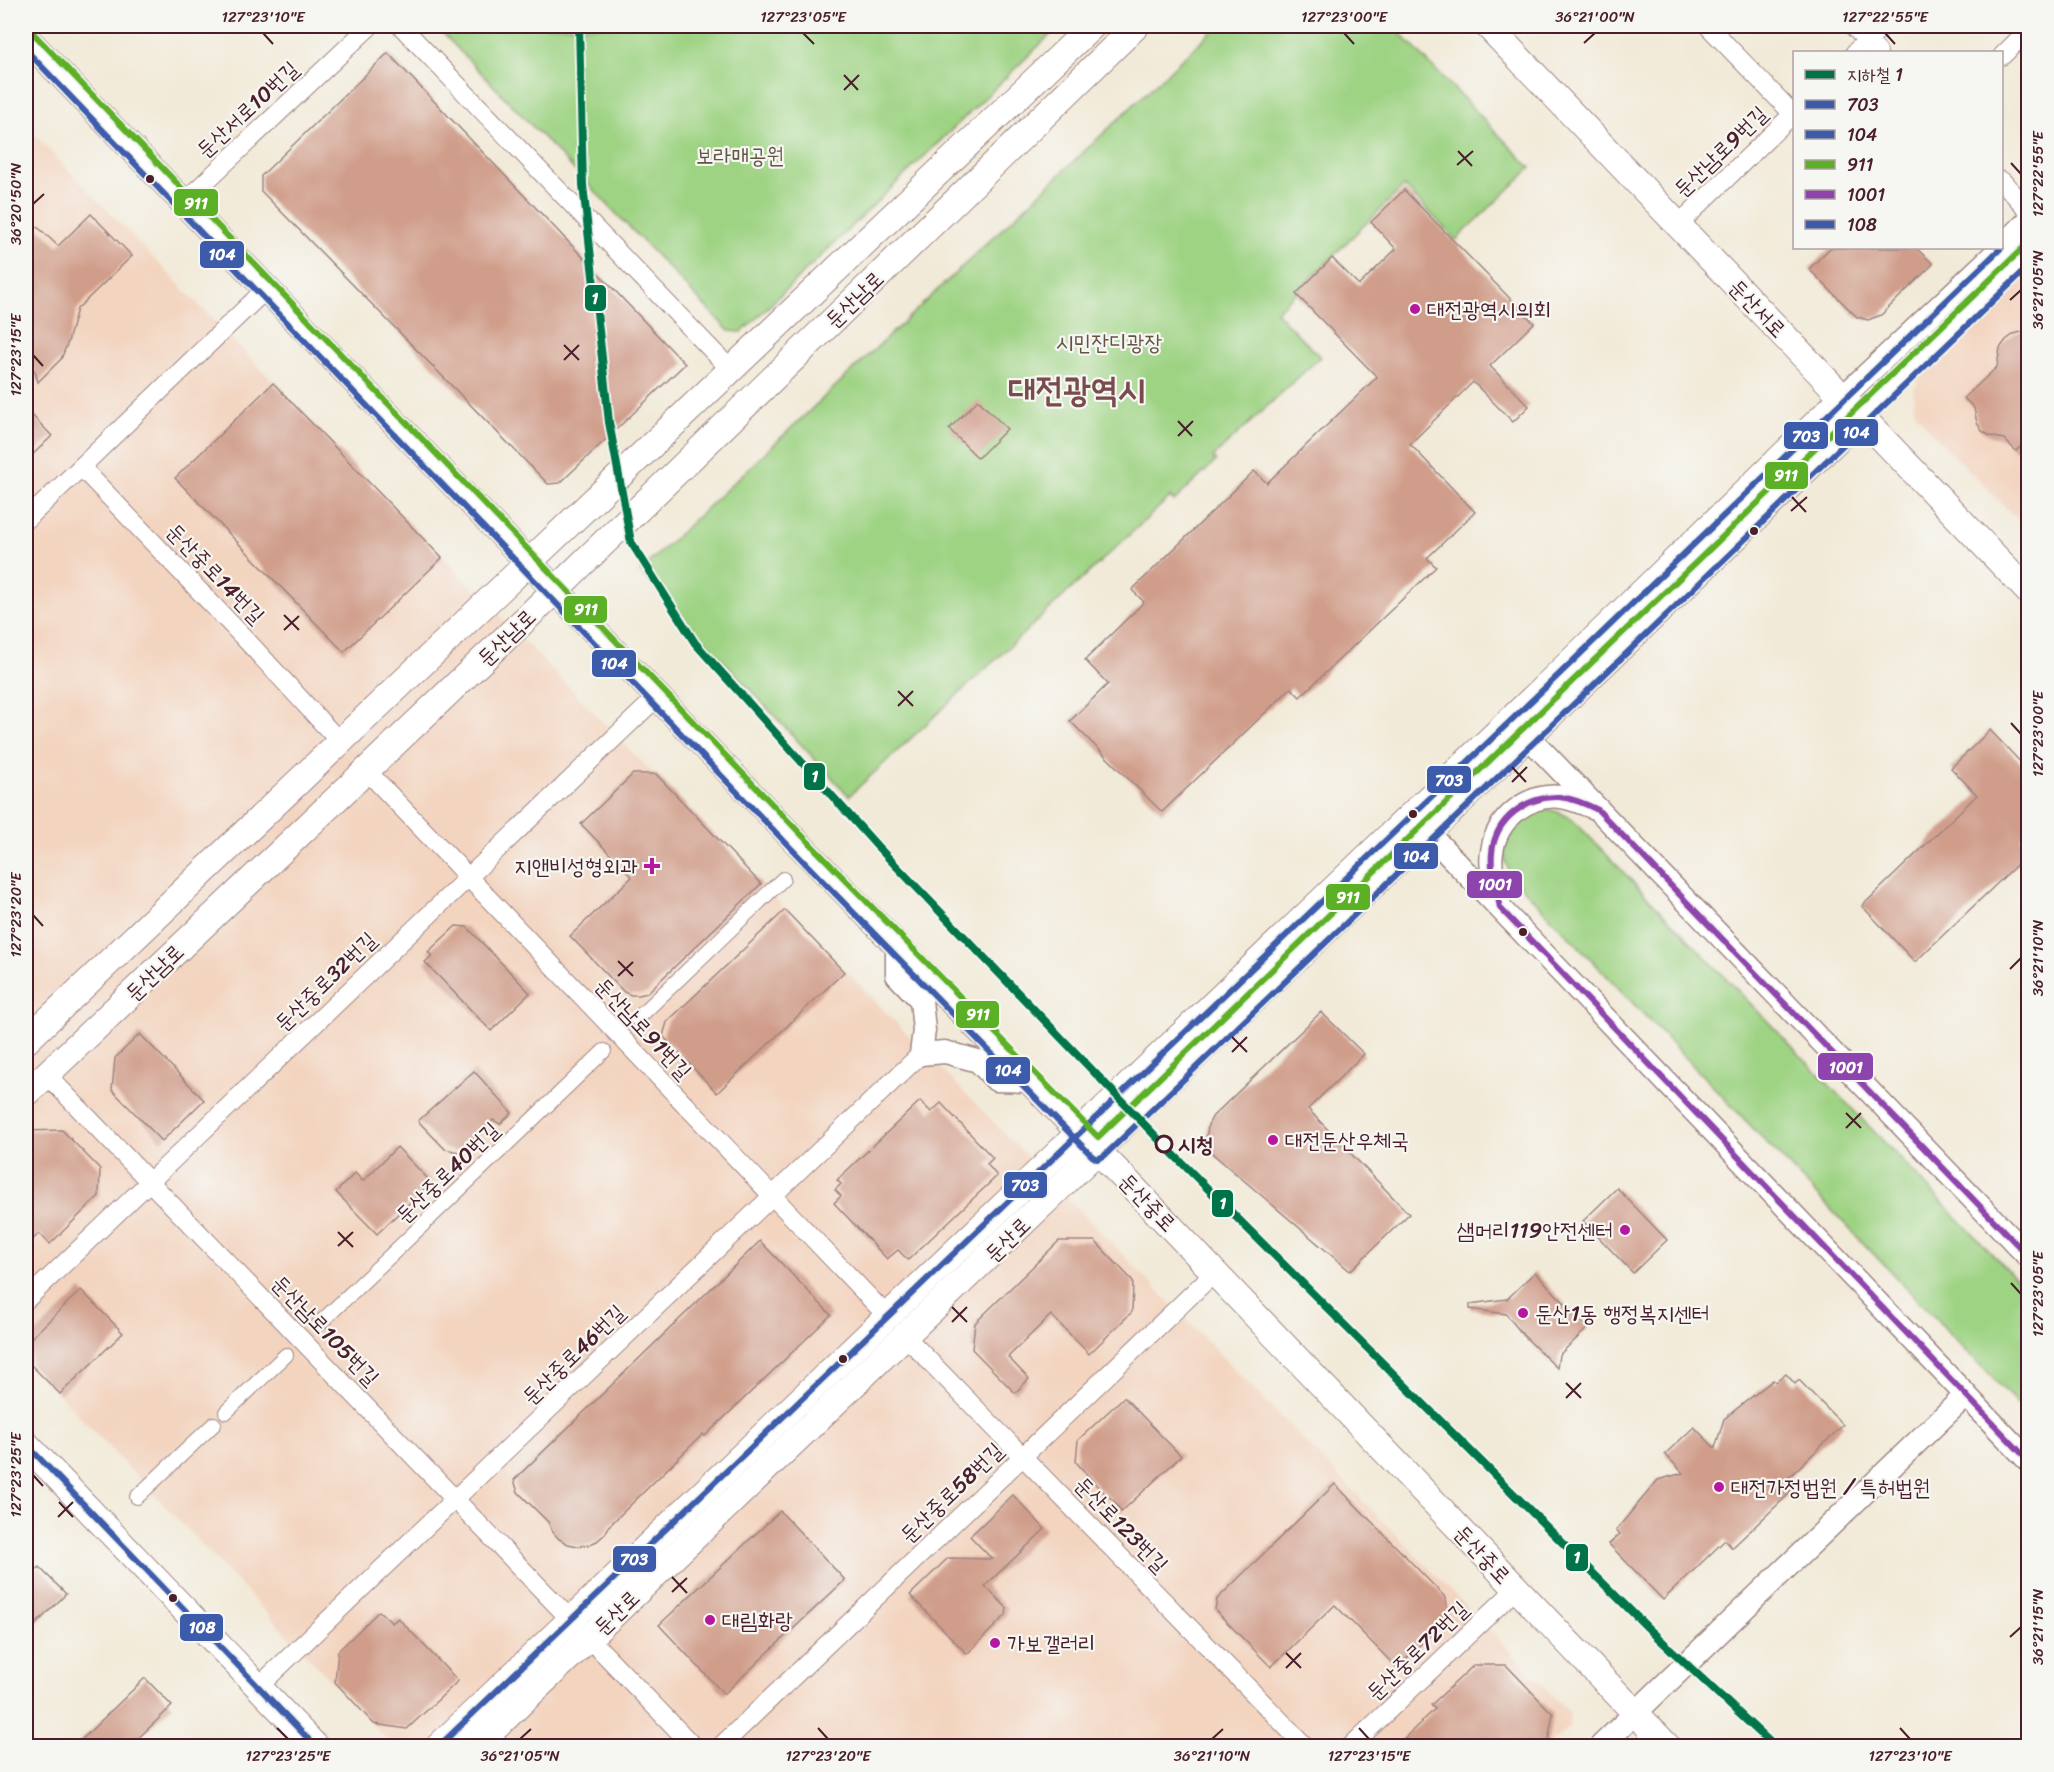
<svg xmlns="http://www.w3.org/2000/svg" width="2054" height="1772" font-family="Sriracha,'Poor Story',sans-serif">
<rect width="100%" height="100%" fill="#f6f6f2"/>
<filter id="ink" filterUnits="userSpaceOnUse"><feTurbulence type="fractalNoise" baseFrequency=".0167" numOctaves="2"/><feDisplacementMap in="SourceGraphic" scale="12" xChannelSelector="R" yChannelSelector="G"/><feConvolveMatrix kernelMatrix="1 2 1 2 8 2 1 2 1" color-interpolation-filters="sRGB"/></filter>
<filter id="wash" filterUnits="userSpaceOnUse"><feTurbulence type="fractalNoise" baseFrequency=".008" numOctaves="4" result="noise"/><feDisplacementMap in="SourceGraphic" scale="24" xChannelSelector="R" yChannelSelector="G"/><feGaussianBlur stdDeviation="1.35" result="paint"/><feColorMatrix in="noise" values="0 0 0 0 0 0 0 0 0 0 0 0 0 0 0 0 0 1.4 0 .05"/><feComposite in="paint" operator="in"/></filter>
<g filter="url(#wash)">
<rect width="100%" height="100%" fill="#f2ead8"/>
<g fill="#f3d4bf">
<path d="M26,126l529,547 1015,1040 -1,14 -21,19h-1155l-367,-386z"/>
<path d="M2028,270v260l-96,-97 -16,-20 -3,-11 1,-13 9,-18z"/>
</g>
<g fill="#9ed383" stroke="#747957" stroke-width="1.5">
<path d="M436,26h617v6l-311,300 -13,-1z"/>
<path d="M1217,26h176l138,142 -75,72 -52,-54 -128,126 44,45 -107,100 3,4 -42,40 -4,-4 -321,299 -209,-225z"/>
<path d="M1547,809c13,3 21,6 31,16l450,466v124l-513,-535c-24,-31 -5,-65 32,-71z"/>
</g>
<g id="blocks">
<g fill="#d09d8a">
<path d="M388,53l297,311 -125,119 -12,1 -287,-293v-15z"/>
<path d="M1404,190l130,133 -44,43 39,40 -16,16 -40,-40 -63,62 65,68 -48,46 9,9 -136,130 -9,-9 -129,124 -92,-91 38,-37 -23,-24 59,-58 -12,-12 122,-119 13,12 110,-106 -81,-83 36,-36 27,27 37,-36 -25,-27z"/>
<path d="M91,214l41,42 -55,53 -9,33 -7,17 -23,23 -3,-11 -9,-10v-140l14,8 18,17z"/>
<path d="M1830,248h86l17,16 -52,51 -13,5 -11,-3 -48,-48z"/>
<path d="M2028,330v109l-12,12 -12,-12 -14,-3 -8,-5 -5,-8 -3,-15 -10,-10 33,-31 3,-19 6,-8 8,-6z"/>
<path d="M273,383l169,175 -98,94 -169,-174z"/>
<path d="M978,400l29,29 -29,29 -29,-29z"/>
<path d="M26,409l26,27 -26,25z"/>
<path d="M1990,730l38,40v60l-8,9 8,9v6l-113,108 -53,-56 115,-111 -26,-27z"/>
<path d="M633,774h23l105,110 -114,109 -8,2h-8l-7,-3 -54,-56 62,-59 -51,-53z"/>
<path d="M785,910l59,62 -127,121 -54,-57 4,-14z"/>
<path d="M456,926l11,1 63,66 -39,38 -66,-69 7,-6 -4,-4z"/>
<path d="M1321,1012l43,42 -56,55 101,105 -59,57 -137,-117 -5,-9 -1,-10 1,-10 5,-9z"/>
<path d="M140,1034l64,66 -42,41 -50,-51 3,-32z"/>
<path d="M474,1071l38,42 -12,11 -7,-4 -34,32 -14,-3 -27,-28z"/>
<path d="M920,1101l11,11 10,-9 52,55 -6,6 10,12 -89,84 -10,-10 -11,9 -53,-56 7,-7 -6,-6 6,-6 -4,-4z"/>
<path d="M62,1130l38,39 -1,27 -49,48 -11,-11 -13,14v-116z"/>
<path d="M397,1147l34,35 -54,52 -41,-42 19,-19 8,8z"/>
<path d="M1617,1188l50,52 -34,33 -50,-52z"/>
<path d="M760,1241l71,74 -126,121 -2,-2 -93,91 -5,9 -8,7 -9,4 -10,1 -10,-2 -9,-5 -7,-8 -4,-9 -30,-30 -4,-12z"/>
<path d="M1059,1241h36l38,40 -1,31 -43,42 -38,-39 -43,42 21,22 -14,14 -43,-44 3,-26z"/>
<path d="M1535,1272l53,56 -29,27 -2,13 -34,-33 -17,-21 -36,-5v-5l37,-5z"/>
<path d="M81,1290l42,43 -63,61 -29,-29v-27z"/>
<path d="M1786,1374l9,10 4,-4 44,45 -60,58 8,9 -59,56 -7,-8 -62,60 -54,-56 11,-10 -4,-4 42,-50 25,-7 -18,-19 29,-27 21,21 9,-29 49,-39 3,2z"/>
<path d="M1124,1397l57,59 -60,56 -5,-9 -18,-16 -22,-25 2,-22z"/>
<path d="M1335,1484l111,114 2,19 -51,51 -62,-63 -64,62 -56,-57 2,-11z"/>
<path d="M1013,1495l32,34 -60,57 22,22 -1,7 -39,39 -57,-59 38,-37 44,1 -22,-23z"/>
<path d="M780,1511l65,69 -121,114 -65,-69z"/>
<path d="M39,1567l27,27 -40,40v-54z"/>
<path d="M379,1611l13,12 6,-5 60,63 -51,48 -33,-5 -39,-42 3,-31z"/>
<path d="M1474,1665h32l47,49 -6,32h-151l39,-37 -4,-4z"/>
<path d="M145,1678l27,28 -42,40h-55z"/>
</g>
</g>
</g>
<g filter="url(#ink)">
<use href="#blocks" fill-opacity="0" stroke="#9e8482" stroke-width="1.5"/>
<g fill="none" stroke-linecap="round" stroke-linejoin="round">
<defs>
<g id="pedestrian">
<path d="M637,1019l146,-140"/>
<path d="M319,1324l285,-273"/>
<path d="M226,1412l60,-57"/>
<path d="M137,1497l77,-73"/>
</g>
<g id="minor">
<path d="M401,26l330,344"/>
<path d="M1708,26l85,88"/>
<path d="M1853,26l25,26"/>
<path d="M1855,52l28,-26"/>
<path d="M2002,56l26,-26"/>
<path d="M2002,181l26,29"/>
<path d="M184,202l186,-176"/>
<path d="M1678,225l116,-112"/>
<path d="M81,467l168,176 90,98"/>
<path d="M26,520l241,-232"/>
<path d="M366,770l522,547"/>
<path d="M46,1074l525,546"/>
<path d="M26,1300l631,-603"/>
<path d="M905,1336l400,410"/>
<path d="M589,1638l104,108"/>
<path d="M258,1687l663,-633"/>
<path d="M721,1746l494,-474"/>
<path d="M1351,1746l165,-157"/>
</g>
<g id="tertiary">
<path d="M2002,247l26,-26"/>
<path d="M1843,397l158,-149"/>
<path d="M1862,416l166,-161"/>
<path d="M1516,724l512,532"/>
<path d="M1428,833l600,627"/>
<path d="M1500,907c-4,-18 -11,-38 -8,-55 4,-33 36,-59 69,-55 10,1 21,6 31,10"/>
<path d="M897,945v30l24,25 3,30 -3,24 24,-2 33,9 18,19 34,1"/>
<path d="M1601,1746l365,-351"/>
</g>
<g id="secondary">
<path d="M1488,26l540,565"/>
<path d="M26,38l786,820 314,322 541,566"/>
<path d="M26,1041l1066,-1015"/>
<path d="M26,1094l488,-464 622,-604"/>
<path d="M26,1444l289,302"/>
<path d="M439,1746l1112,-1065 292,-284"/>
<path d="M476,1746l576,-551 92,-90 718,-689"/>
</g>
</defs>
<use href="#pedestrian" stroke="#9e8482" stroke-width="16"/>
<use href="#minor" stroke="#9e8482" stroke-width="20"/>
<use href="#tertiary" stroke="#9e8482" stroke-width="25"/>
<use href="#secondary" stroke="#9e8482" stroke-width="28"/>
<use href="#pedestrian" stroke="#fff" stroke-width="14"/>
<use href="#minor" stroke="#fff" stroke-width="18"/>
<use href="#tertiary" stroke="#fff" stroke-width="22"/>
<use href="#secondary" stroke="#fff" stroke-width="26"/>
<defs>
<path id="bus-1" d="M439,1746l1108,-1060 454,-438"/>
<path id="bus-2" d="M26,50l780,814 286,292 5,3 7,-3 924,-889"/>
<path id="bus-3" d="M32,32l786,820 280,285 924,-888"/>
<path id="bus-4" d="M2028,1256l-430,-446c-12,-6 -26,-12 -39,-13 -33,-1 -64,22 -67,56 -2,19 5,37 8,55l528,552"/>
<path id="bus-5" d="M26,1444l289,302"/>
</defs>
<use href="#bus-1" stroke="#f6f6f2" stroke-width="10"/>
<use href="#bus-2" stroke="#f6f6f2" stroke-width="10"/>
<use href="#bus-3" stroke="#f6f6f2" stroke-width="10"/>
<use href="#bus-4" stroke="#f6f6f2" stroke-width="10"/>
<use href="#bus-5" stroke="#f6f6f2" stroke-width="10"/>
<use href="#bus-1" stroke="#3d5bab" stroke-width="6"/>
<use href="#bus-2" stroke="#3d5bab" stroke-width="6"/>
<use href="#bus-3" stroke="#5bb025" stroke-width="6"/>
<use href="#bus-4" stroke="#8e44ad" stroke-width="6"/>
<use href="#bus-5" stroke="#3d5bab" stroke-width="6"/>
<defs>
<path id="metro-1" d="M579,26l4,159 26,237 22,120 64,101 182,203 290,302 484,483 123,115"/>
</defs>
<use href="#metro-1" stroke="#f6f6f2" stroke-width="12"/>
<use href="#metro-1" stroke="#007448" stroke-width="8"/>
</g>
</g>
<path fill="none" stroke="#4a1f2b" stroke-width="2" d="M263,33l10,11M803,33l11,11M1344,33l10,11M1885,33l10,11M1584,43l11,-10M844,75l14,15M844,90l15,-15M1458,151l14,15M2011,163l10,11M1457,165l16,-14M33,204l11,-10M2010,300l11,-10M564,345l15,15M33,355l10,11M564,360l15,-15M1178,421l14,15M1178,436l15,-15M1792,497l14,15M1791,511l16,-14M284,615l15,15M284,630l15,-14M898,691l15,15M898,706l15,-15M2011,723l10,11M1512,767l14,15M1512,782l15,-15M33,915l10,11M618,961l15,15M2010,969l11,-11M618,976l15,-14M1232,1037l15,15M1232,1052l15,-15M1846,1113l15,15M1846,1128l15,-15M338,1232l15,15M338,1246l15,-14M2011,1283l10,11M952,1307l15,15M952,1322l15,-15M1566,1383l15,15M1566,1398l15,-15M33,1475l10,11M59,1502l14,15M58,1517l15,-15M672,1577l15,16M672,1592l15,-14M2010,1637l11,-10M1286,1653l15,15M1286,1668l15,-15M277,1728l11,11M818,1728l10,11M1359,1728l10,11M1900,1728l10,11M520,1739l11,-10M1212,1739l11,-10"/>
<g fill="#4a1f2b" stroke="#f6f6f2" stroke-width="2">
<circle cx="150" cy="179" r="5"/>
<circle cx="1754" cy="531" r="5"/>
<circle cx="1413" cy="814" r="5"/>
<circle cx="1523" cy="932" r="5"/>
<circle cx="843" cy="1359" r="5"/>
<circle cx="173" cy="1598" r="5"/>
</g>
<g fill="#b5179e" stroke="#f6f6f2" stroke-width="2">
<circle cx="1415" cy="309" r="6"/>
<path d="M649 857h6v6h6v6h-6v6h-6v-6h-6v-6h6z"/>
<circle cx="1273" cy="1140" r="6"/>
<circle cx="1625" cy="1230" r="6"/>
<circle cx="1523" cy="1313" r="6"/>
<circle cx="1719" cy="1487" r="6"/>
<circle cx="710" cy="1620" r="6"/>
<circle cx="995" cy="1643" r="6"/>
</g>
<circle fill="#f6f6f2" stroke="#4a1f2b" stroke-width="3" cx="1164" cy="1144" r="8"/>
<g text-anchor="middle" stroke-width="4.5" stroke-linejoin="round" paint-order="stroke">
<g font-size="22" fill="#4a1f2b" stroke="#f6f6f2">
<text transform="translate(247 109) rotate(-43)" y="8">둔산서로10번길</text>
<text transform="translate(1720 151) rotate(-44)" y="8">둔산남로9번길</text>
<text transform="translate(854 299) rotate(-44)" y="8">둔산남로</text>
<text transform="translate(1758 308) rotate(46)" y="8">둔산서로</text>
<text transform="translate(216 573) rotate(46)" y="8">둔산중로14번길</text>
<text transform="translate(506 637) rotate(-44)" y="8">둔산남로</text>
<text transform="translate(154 972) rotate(-44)" y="8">둔산남로</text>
<text transform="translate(325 981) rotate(-44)" y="8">둔산중로32번길</text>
<text transform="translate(644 1028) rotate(47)" y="8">둔산남로91번길</text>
<text transform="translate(447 1172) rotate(-44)" y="8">둔산중로40번길</text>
<text transform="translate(1148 1202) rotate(46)" y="8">둔산중로</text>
<text transform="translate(1007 1239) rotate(-44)" y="8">둔산로</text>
<text transform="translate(326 1330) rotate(46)" y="8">둔산남로105번길</text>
<text transform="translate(573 1354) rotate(-44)" y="8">둔산중로46번길</text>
<text transform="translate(951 1492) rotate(-44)" y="8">둔산중로58번길</text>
<text transform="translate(1122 1524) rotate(46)" y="8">둔산로123번길</text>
<text transform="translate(1483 1554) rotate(47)" y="8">둔산중로</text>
<text transform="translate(616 1612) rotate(-44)" y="8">둔산로</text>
<text transform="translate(1417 1650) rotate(-44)" y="8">둔산중로72번길</text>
</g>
<g font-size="22" fill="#635545" stroke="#f6f6f2">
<text x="740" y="163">보라매공원</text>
<text x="1109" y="350">시민잔디광장</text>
</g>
<g font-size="22" fill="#4a1f2b" stroke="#f6f6f2" text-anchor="start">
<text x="1427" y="317">대전광역시의회</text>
<text x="638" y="874" text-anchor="end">지앤비성형외과</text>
<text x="1285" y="1148">대전둔산우체국</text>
<text x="1613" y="1238" text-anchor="end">샘머리119안전센터</text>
<text x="1535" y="1321">둔산1동 행정복지센터</text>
<text x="1731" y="1495">대전가정법원 / 특허법원</text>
<text x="722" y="1628">대림화랑</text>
<text x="1007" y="1651">가보갤러리</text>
</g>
<g font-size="22" font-weight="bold" fill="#4a1f2b" stroke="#f6f6f2" text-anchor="start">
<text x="1178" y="1152">시청</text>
</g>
<g font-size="34" font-weight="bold" fill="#794b4c" stroke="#f6f6f2">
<text x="1077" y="401">대전광역시</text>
</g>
</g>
<g stroke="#f6f6f2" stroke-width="2">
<rect x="173" y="188" width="46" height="29" rx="6" fill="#5bb025"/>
<rect x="199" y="240" width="46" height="29" rx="6" fill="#3d5bab"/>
<rect x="584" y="284" width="23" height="28" rx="6" fill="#007448"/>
<rect x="1834" y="418" width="45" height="29" rx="6" fill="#3d5bab"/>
<rect x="1783" y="421" width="46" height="29" rx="6" fill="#3d5bab"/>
<rect x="1764" y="461" width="45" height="29" rx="6" fill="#5bb025"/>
<rect x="563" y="595" width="45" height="29" rx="6" fill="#5bb025"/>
<rect x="591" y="649" width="46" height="29" rx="6" fill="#3d5bab"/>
<rect x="803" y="762" width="23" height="29" rx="6" fill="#007448"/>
<rect x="1426" y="765" width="46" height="29" rx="6" fill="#3d5bab"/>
<rect x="1393" y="842" width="46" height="28" rx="6" fill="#3d5bab"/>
<rect x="1466" y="870" width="57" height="29" rx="6" fill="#8e44ad"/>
<rect x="1325" y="883" width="46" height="28" rx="6" fill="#5bb025"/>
<rect x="955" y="1000" width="45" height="29" rx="6" fill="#5bb025"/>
<rect x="1817" y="1052" width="57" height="29" rx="6" fill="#8e44ad"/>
<rect x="985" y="1056" width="46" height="29" rx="6" fill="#3d5bab"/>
<rect x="1003" y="1171" width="45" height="28" rx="6" fill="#3d5bab"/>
<rect x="1211" y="1189" width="23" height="29" rx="6" fill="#007448"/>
<rect x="1565" y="1543" width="24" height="29" rx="6" fill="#007448"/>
<rect x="612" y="1545" width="45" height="28" rx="6" fill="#3d5bab"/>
<rect x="179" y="1613" width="45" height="29" rx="6" fill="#3d5bab"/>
</g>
<g font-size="16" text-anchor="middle" font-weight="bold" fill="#fff">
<text x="196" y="209">911</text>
<text x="222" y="260">104</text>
<text x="595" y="304">1</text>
<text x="1856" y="438">104</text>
<text x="1806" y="442">703</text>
<text x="1786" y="481">911</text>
<text x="586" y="615">911</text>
<text x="614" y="669">104</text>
<text x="815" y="782">1</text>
<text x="1449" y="786">703</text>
<text x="1416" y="862">104</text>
<text x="1495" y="890">1001</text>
<text x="1348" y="903">911</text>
<text x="978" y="1020">911</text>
<text x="1846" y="1073">1001</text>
<text x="1008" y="1076">104</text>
<text x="1025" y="1191">703</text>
<text x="1223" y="1209">1</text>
<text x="1577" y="1563">1</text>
<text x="634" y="1565">703</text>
<text x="202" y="1633">108</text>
</g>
<rect width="2054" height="1772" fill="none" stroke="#f6f6f2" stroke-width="66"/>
<rect x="1793" y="51" width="210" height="198" fill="#f6f6f2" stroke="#b1a0a2" stroke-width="1.5"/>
<rect x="1805" y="70" width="30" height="9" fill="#007448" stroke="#b1a0a2" stroke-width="1.5"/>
<text x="1847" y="81" font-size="18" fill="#4a1f2b">지하철 1</text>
<rect x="1805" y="100" width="30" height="9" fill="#3d5bab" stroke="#b1a0a2" stroke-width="1.5"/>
<text x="1847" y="111" font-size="18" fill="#4a1f2b">703</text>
<rect x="1805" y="130" width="30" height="9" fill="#3d5bab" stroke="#b1a0a2" stroke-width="1.5"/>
<text x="1847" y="141" font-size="18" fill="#4a1f2b">104</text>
<rect x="1805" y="160" width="30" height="9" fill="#5bb025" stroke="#b1a0a2" stroke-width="1.5"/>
<text x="1847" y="171" font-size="18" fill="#4a1f2b">911</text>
<rect x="1805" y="190" width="30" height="9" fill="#8e44ad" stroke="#b1a0a2" stroke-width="1.5"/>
<text x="1847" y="201" font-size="18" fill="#4a1f2b">1001</text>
<rect x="1805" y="220" width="30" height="9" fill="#3d5bab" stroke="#b1a0a2" stroke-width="1.5"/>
<text x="1847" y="231" font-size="18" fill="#4a1f2b">108</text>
<rect x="33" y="33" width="1988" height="1706" fill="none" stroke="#4a1f2b" stroke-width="2"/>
<g font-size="15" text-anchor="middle" fill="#4a1f2b">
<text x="263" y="22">127°23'10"E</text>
<text x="803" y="22">127°23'05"E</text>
<text x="1344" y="22">127°23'00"E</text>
<text x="1595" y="22">36°21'00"N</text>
<text x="1885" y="22">127°22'55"E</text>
<text transform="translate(2038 174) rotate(-90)" y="5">127°22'55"E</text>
<text transform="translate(16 204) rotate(-90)" y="5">36°20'50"N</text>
<text transform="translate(2038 290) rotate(-90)" y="5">36°21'05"N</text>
<text transform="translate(16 355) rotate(-90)" y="5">127°23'15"E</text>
<text transform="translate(2038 734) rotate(-90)" y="5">127°23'00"E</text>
<text transform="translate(16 915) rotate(-90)" y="5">127°23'20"E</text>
<text transform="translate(2038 958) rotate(-90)" y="5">36°21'10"N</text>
<text transform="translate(2038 1294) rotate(-90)" y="5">127°23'05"E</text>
<text transform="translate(16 1475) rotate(-90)" y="5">127°23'25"E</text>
<text transform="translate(2038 1627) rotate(-90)" y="5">36°21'15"N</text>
<text x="288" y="1761">127°23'25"E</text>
<text x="520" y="1761">36°21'05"N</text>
<text x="828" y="1761">127°23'20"E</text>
<text x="1212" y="1761">36°21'10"N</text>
<text x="1369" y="1761">127°23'15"E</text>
<text x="1910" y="1761">127°23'10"E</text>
</g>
</svg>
